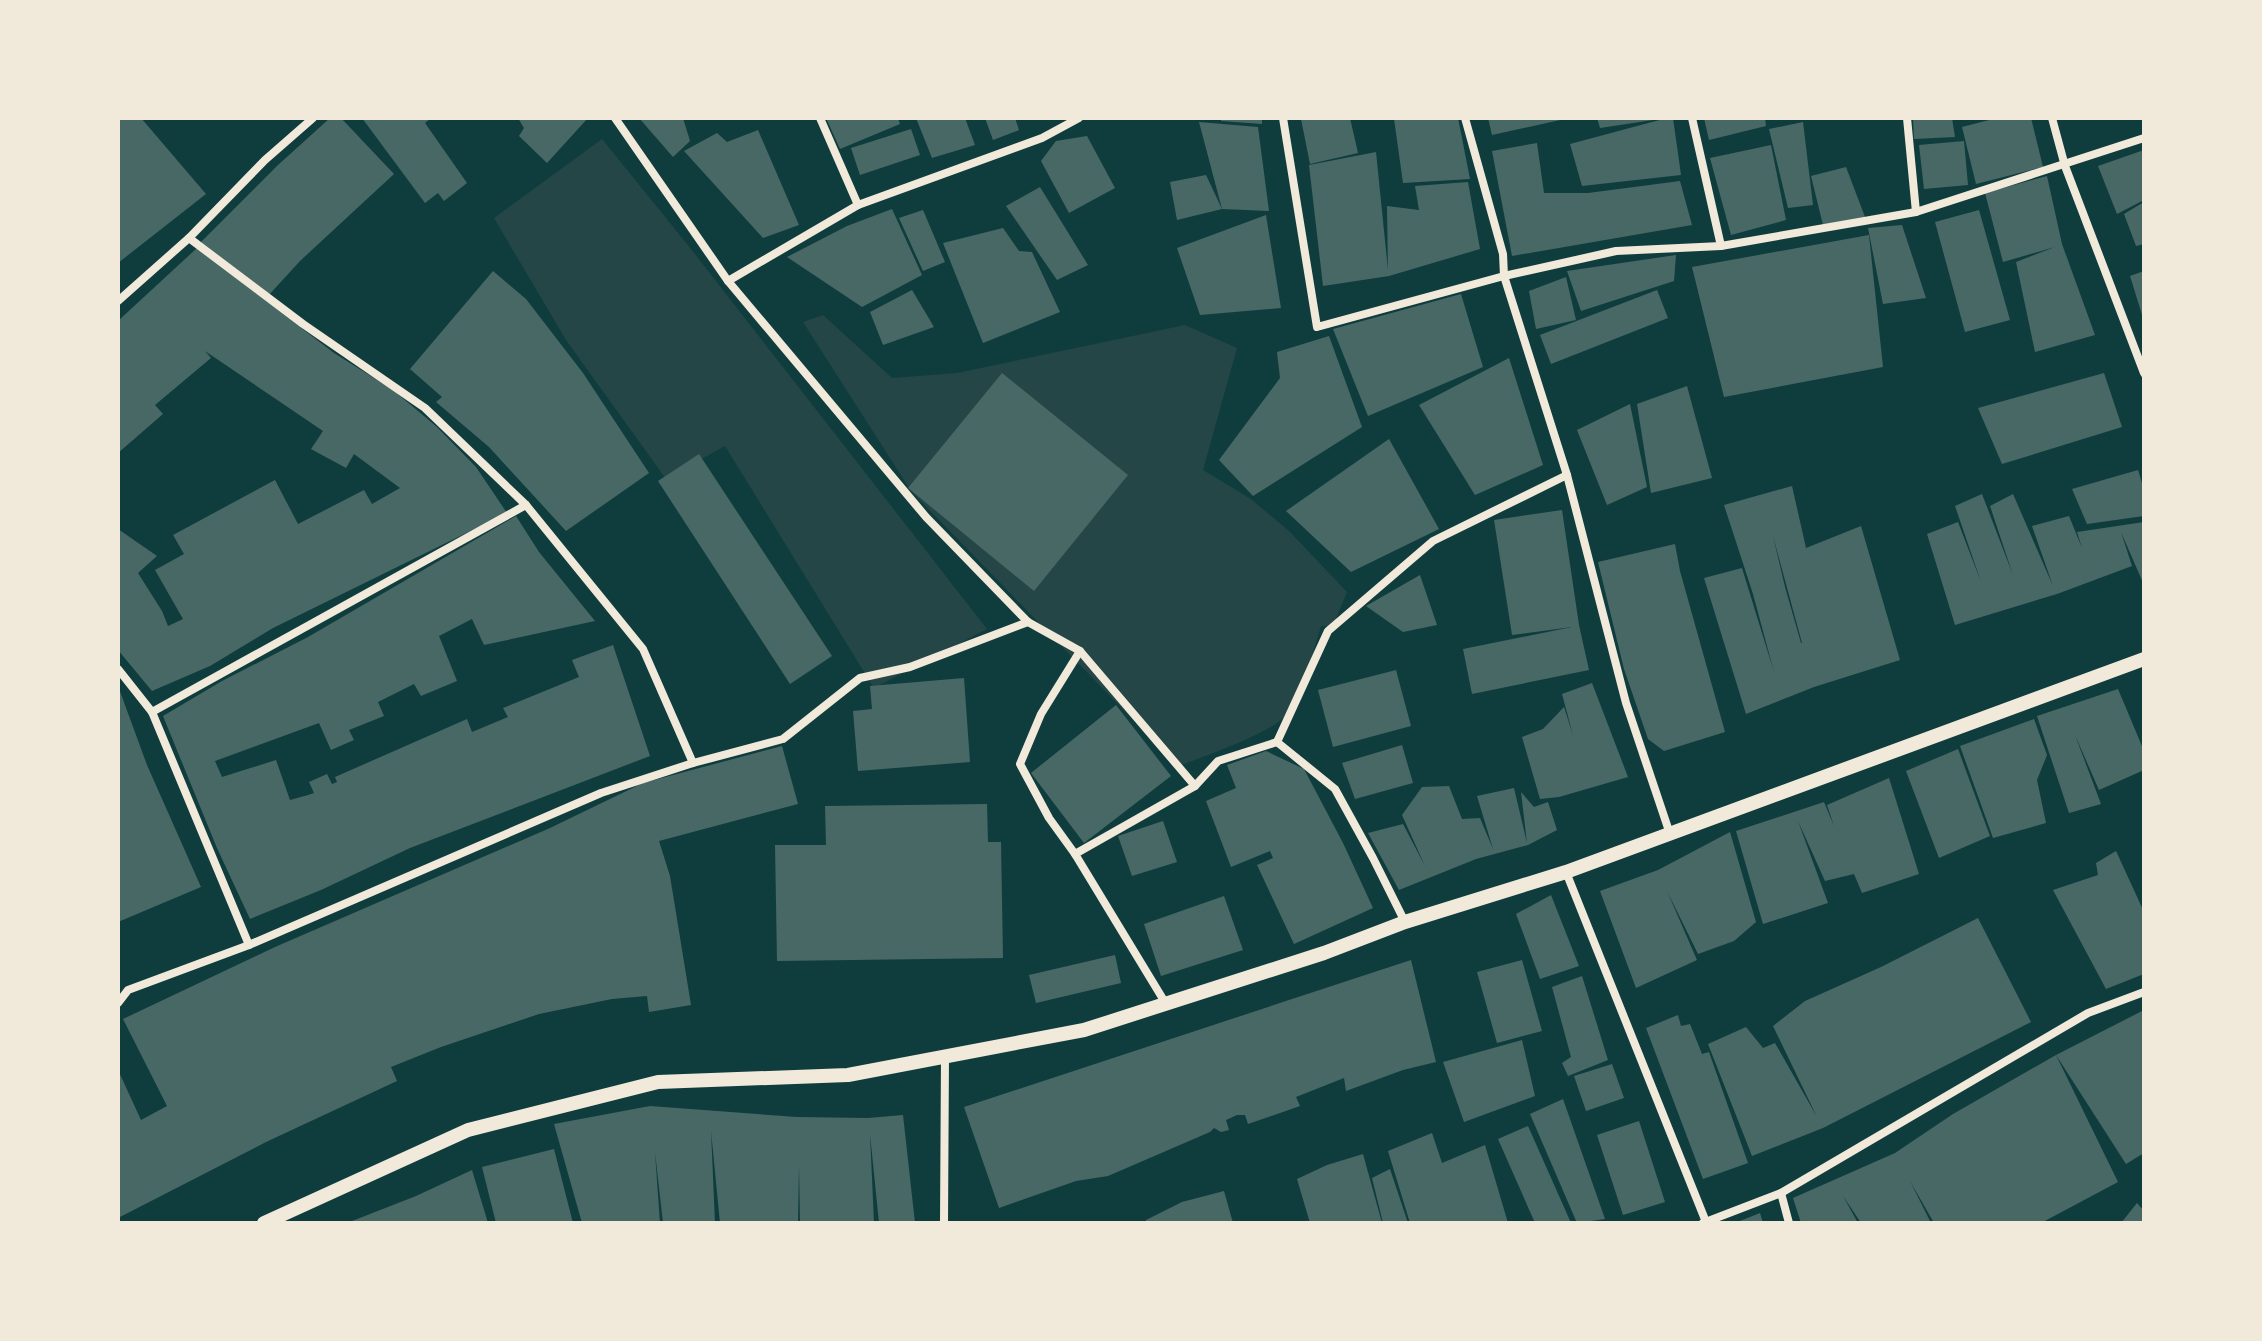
<svg xmlns="http://www.w3.org/2000/svg" width="2262" height="1341" font-family="Montserrat,sans-serif">
<rect width="100%" height="100%" fill="#0f3d3e"/>
<g fill="#244646">
<path d="M602,139l89,110 296,380 -113,59 -149,-242 -59,33 -100,-139 -72,-122z"/>
<path d="M823,315l69,63 65,-5 228,-48 52,23 -34,122 48,29 38,32 58,61 -14,34h-12c-9,29 -17,61 -33,87 -11,18 -88,45 -110,53l-267,-275 -108,-169z"/>
</g>
<g fill="#486865" fill-rule="evenodd">
<path d="M118,118h23l65,76 -88,69z"/>
<path d="M330,118h11l53,56 -94,87 -32,35 -67,-54 77,-77z"/>
<path d="M362,118h69l-6,5 42,60 -23,18 -6,-8 -13,10z"/>
<path d="M518,118h70l-41,45 -28,-27 5,-8z"/>
<path d="M639,118h44l7,23 -17,16z"/>
<path d="M826,118h72l2,6 -60,25z"/>
<path d="M916,118h49l10,27 -43,13z"/>
<path d="M985,118h30l4,12 -26,10z"/>
<path d="M1221,118h41v6l-41,-3z"/>
<path d="M1304,118h46l8,35 -48,11 -9,-45z"/>
<path d="M1458,118l12,61 -67,4 -9,-64z"/>
<path d="M1488,118h77v1l-73,16z"/>
<path d="M1597,118h56v2l-53,8z"/>
<path d="M1667,118h6l8,57 -99,11 -12,-42z"/>
<path d="M1704,118h61l1,8 -57,14z"/>
<path d="M1913,118h39l3,19 -41,2z"/>
<path d="M1997,118h34l12,49 -67,17 -14,-57z"/>
<path d="M1199,122l59,5 11,84 -47,-2z"/>
<path d="M1803,122l10,83 -25,3 -19,-79z"/>
<path d="M911,129l9,26 -60,20 -9,-27z"/>
<path d="M758,130l41,95 -36,13 -79,-87 33,-18 10,9z"/>
<path d="M1087,136l28,52 -46,25 -28,-52 15,-20z"/>
<path d="M1964,141l4,44 -44,4 -5,-44z"/>
<path d="M1537,143l7,50h44l92,-12 12,44 -180,31 -20,-105z"/>
<path d="M1771,145l15,75 -55,15 -21,-77z"/>
<path d="M2144,150v50l-27,14 -19,-48z"/>
<path d="M1376,152l12,118 -1,-64 32,4 -4,-24 53,-4 12,67 -91,27 -66,10 -14,-121z"/>
<path d="M1846,167l19,50 -42,8 -12,-49z"/>
<path d="M1206,175l16,34 -45,11 -7,-38z"/>
<path d="M2047,176l15,68 33,91 -60,17 -19,-90 39,-15 -52,15 -18,-69z"/>
<path d="M1040,187l48,78 -31,15 -51,-74z"/>
<path d="M2144,202v42l-8,2 -12,-32z"/>
<path d="M892,209l30,66 -60,32 -75,-50 60,-31z"/>
<path d="M923,210l22,52 -22,9 -24,-53z"/>
<path d="M1979,210l31,110 -45,12 -30,-110z"/>
<path d="M1266,215l15,93 -81,7 -23,-67z"/>
<path d="M1902,225l24,73 -43,6 -15,-76z"/>
<path d="M1003,228l16,23 13,1 28,60 -77,31 -40,-100z"/>
<path d="M1869,235l14,132 -159,30 -32,-130z"/>
<path d="M197,248l137,105 59,37 44,37 39,40 31,46 -234,115 -63,38 -58,25 -34,-41v-121l39,27 -19,17 24,38 6,15 15,-7 -28,-49 29,-16 -11,-19 102,-55 23,44 66,-34 8,14 28,-16 -46,-34 -8,14 -35,-19 12,-18 -118,-80 6,7 -56,47 8,9 -45,39v-132z"/>
<path d="M1676,255l-2,26 -93,30 -14,-40z"/>
<path d="M493,271l33,28 57,74 66,100 -83,58 -77,-84 -53,-45 6,-5 -32,-28z"/>
<path d="M2144,271v47h-1l-13,-42z"/>
<path d="M1566,277l10,43 -40,9 -7,-38z"/>
<path d="M912,290l22,37 -51,18 -13,-33z"/>
<path d="M1657,290l11,28 -117,46 -11,-29z"/>
<path d="M1461,294l22,73 -115,49 -35,-87z"/>
<path d="M1329,336l33,91 -109,69 -34,-36 61,-82 -3,-26z"/>
<path d="M1509,358l34,107 -68,30 -56,-90z"/>
<path d="M1002,373l126,102 -94,116 -126,-103z"/>
<path d="M2104,373l18,54 -120,37 -24,-56z"/>
<path d="M1687,386l25,92 -61,15 -14,-89z"/>
<path d="M1630,404l17,83 -40,18 -30,-75z"/>
<path d="M1389,439l50,90 -88,43 -65,-61z"/>
<path d="M699,454l133,202 -42,28 -132,-203z"/>
<path d="M2138,470l6,20v26l-57,8 -15,-35z"/>
<path d="M1792,486l14,62 55,-22 39,134 -86,27 -68,27 -42,-136 38,-10 32,104 -21,-78 -29,-89zM1773,536l29,107h-1l-16,-56z"/>
<path d="M1982,494l31,81 -23,-69 23,-12 40,92 -21,-60 37,-10 13,32 -5,-16 67,-10v63l-23,-53 11,34 -75,28 -102,31 -28,-91 31,-12 23,60 -26,-76z"/>
<path d="M1562,510l17,115 10,45 -117,24 -9,-45 109,-22 -60,8 -18,-115z"/>
<path d="M516,516l23,36 56,69 -111,24 -12,-26 -33,17 18,45 -36,15 -7,-12 -36,18 6,14 -35,14 5,10 -23,10 -12,-27 -104,38 7,16 54,-17 14,40 18,-5 6,-2 -5,-11 18,-8 5,10 5,-2 -2,-5 132,-58 5,13 36,-15 -5,-9 76,-31 -7,-17 41,-15 37,111 -240,92 -89,42 -71,29 -33,-71 -54,-132 59,-35 86,-44z"/>
<path d="M1675,544l5,27 45,161 -61,19 -16,-12 -24,-70 -26,-107z"/>
<path d="M1420,575l17,50 -34,7 -37,-26z"/>
<path d="M1396,670l15,56 -78,21 -15,-57z"/>
<path d="M964,678l6,84 -112,9 -5,-60 19,-2 -2,-23z"/>
<path d="M1592,683l36,94 -69,20 -19,2 -18,-62 21,-8 21,-22 9,28 -11,-41z"/>
<path d="M118,686l29,79 54,122 -83,35z"/>
<path d="M2118,689l26,62v19l-45,20 -24,-55 26,69 -32,9 -32,-97z"/>
<path d="M1116,705l55,71 -87,67 -53,-70z"/>
<path d="M2034,719l13,36 -10,25 9,43 -53,15 -33,-92z"/>
<path d="M1402,745l11,38 -58,16 -13,-36z"/>
<path d="M782,746l16,58 -139,37 11,35 21,129 -42,7 -2,-16 -35,3 -73,15 -98,33 -50,20 6,14 -131,61 -148,76v-148l23,50 26,-14 -44,-87 152,-72 275,-119 93,-45z"/>
<path d="M1958,749l32,87 -51,22 -33,-87z"/>
<path d="M1266,751l38,18 39,74 30,65 -79,36 -37,-79 16,-7 -3,-7 -39,16 -25,-66 30,-13 -9,-23z"/>
<path d="M1889,778l30,96 -57,19 -8,-19 -29,7 -27,-60 30,82 -65,21 -27,-93 88,-29 10,24 -7,-21z"/>
<path d="M1449,786l13,33 18,-1 13,31 -16,-53 37,-8 13,55 -6,-51 13,15 14,-5 9,28 -29,15 -52,14 -77,31 -31,-57 35,-9 22,42 -23,-51 20,-28z"/>
<path d="M987,804l1,38h13l2,116 -226,3 -2,-116h51l-1,-39z"/>
<path d="M1163,821l14,41 -45,14 -14,-40z"/>
<path d="M1730,832l26,90 -22,19 -36,13 -31,-63 30,69 -61,28 -36,-97 58,-21z"/>
<path d="M2116,851l28,61v62l-38,15 -53,-99 45,-15 -2,-12z"/>
<path d="M1551,895l28,71 -39,13 -24,-65z"/>
<path d="M1224,896l19,54 -82,26 -17,-52z"/>
<path d="M1978,918l53,104 -208,106 -71,28 -44,-112 38,-17 17,21 12,-5 42,74 -44,-91 32,-25 76,-34z"/>
<path d="M1115,955l6,28 -85,20 -7,-28z"/>
<path d="M1411,960l25,102 -33,8 -57,21 -2,-13 -48,19 4,9 -52,18 -3,-9h-8l-11,5 3,10 -8,2 -7,-4 -4,4 -102,44 -32,5 -77,27 -35,-101z"/>
<path d="M1522,960l20,71 -45,12 -20,-71z"/>
<path d="M1582,976l26,84 -40,16 -6,-13 9,-6 -19,-70z"/>
<path d="M2144,1010v143l-18,11 -70,-109z"/>
<path d="M1678,1015l3,11 9,-2 12,30 7,-2 39,111 -45,16 -57,-151z"/>
<path d="M1522,1040l13,56 -71,26 -21,-60z"/>
<path d="M2056,1055l62,127 -77,41h-107l-24,-42 21,42h-70l-18,-27 15,27h-57l-8,-25 102,-45 58,-39z"/>
<path d="M1612,1064l12,34 -38,13 -12,-35z"/>
<path d="M1563,1099l42,120 -28,4 -47,-109z"/>
<path d="M650,1106l147,11 71,1 35,-3 12,108h-36l-9,-89 4,89h-74l-1,-58 -1,58h-78l-9,-92 4,92h-52l-8,-71 5,71h-78l-28,-99z"/>
<path d="M1639,1121l26,81 -42,13 -26,-80z"/>
<path d="M1528,1126l43,97h-36l-37,-84z"/>
<path d="M1432,1133l10,30 43,-18 23,78h-98l-22,-72z"/>
<path d="M554,1149l19,74h-77l-14,-56z"/>
<path d="M1363,1154l19,69h-72l-13,-44 30,-14z"/>
<path d="M1390,1169l18,54h-25l-11,-45z"/>
<path d="M472,1170l16,53h-141l69,-27z"/>
<path d="M1224,1191l9,32h-86l-1,-3 36,-18z"/>
<path d="M2137,1203l7,8v12h-23z"/>
<path d="M1760,1213l3,10h-28z"/>
</g>
<g fill="none" stroke-linecap="round" stroke-linejoin="round">
<g stroke="#f1e9da" stroke-width="8">
<path d="M615,118l113,163 198,236 102,105 52,29 115,135"/>
<path d="M820,118l38,87"/>
<path d="M1283,118l34,209 187,-51 112,-25 105,-5 195,-34 228,-74"/>
<path d="M1465,118l38,136 1,22 63,199 59,228 44,131"/>
<path d="M1692,118l29,128"/>
<path d="M1907,118l9,94"/>
<path d="M2052,118l13,48 79,207"/>
<path d="M189,238l114,86 122,84 101,97 117,144 50,114"/>
<path d="M728,281l130,-76 184,-67 37,-20"/>
<path d="M118,301l71,-63 76,-78 48,-42"/>
<path d="M1080,651l-39,63 -21,50 29,54 26,36 91,150"/>
<path d="M118,669l34,43 97,233"/>
<path d="M152,712l374,-207"/>
<path d="M1277,742l51,-111 105,-90 134,-66"/>
<path d="M1277,742l58,47 38,69 32,64"/>
<path d="M1075,854l120,-68 23,-25 59,-19"/>
<path d="M1566,872l140,350"/>
<path d="M118,1003l10,-13 121,-45 352,-152 92,-30 90,-24 77,-61 50,-11 118,-45"/>
<path d="M1781,1193l8,30"/>
<path d="M944,1223l1,-167"/>
<path d="M1703,1223l78,-30 307,-180 56,-21"/>
</g>
<path stroke="#f1e9da" stroke-width="14" d="M264,1223l204,-93 190,-48 190,-7 236,-45 240,-77 81,-31 161,-50 578,-213"/>
</g>
<rect width="2262" height="1341" fill="none" stroke="#f1e9da" stroke-width="240"/>
</svg>
